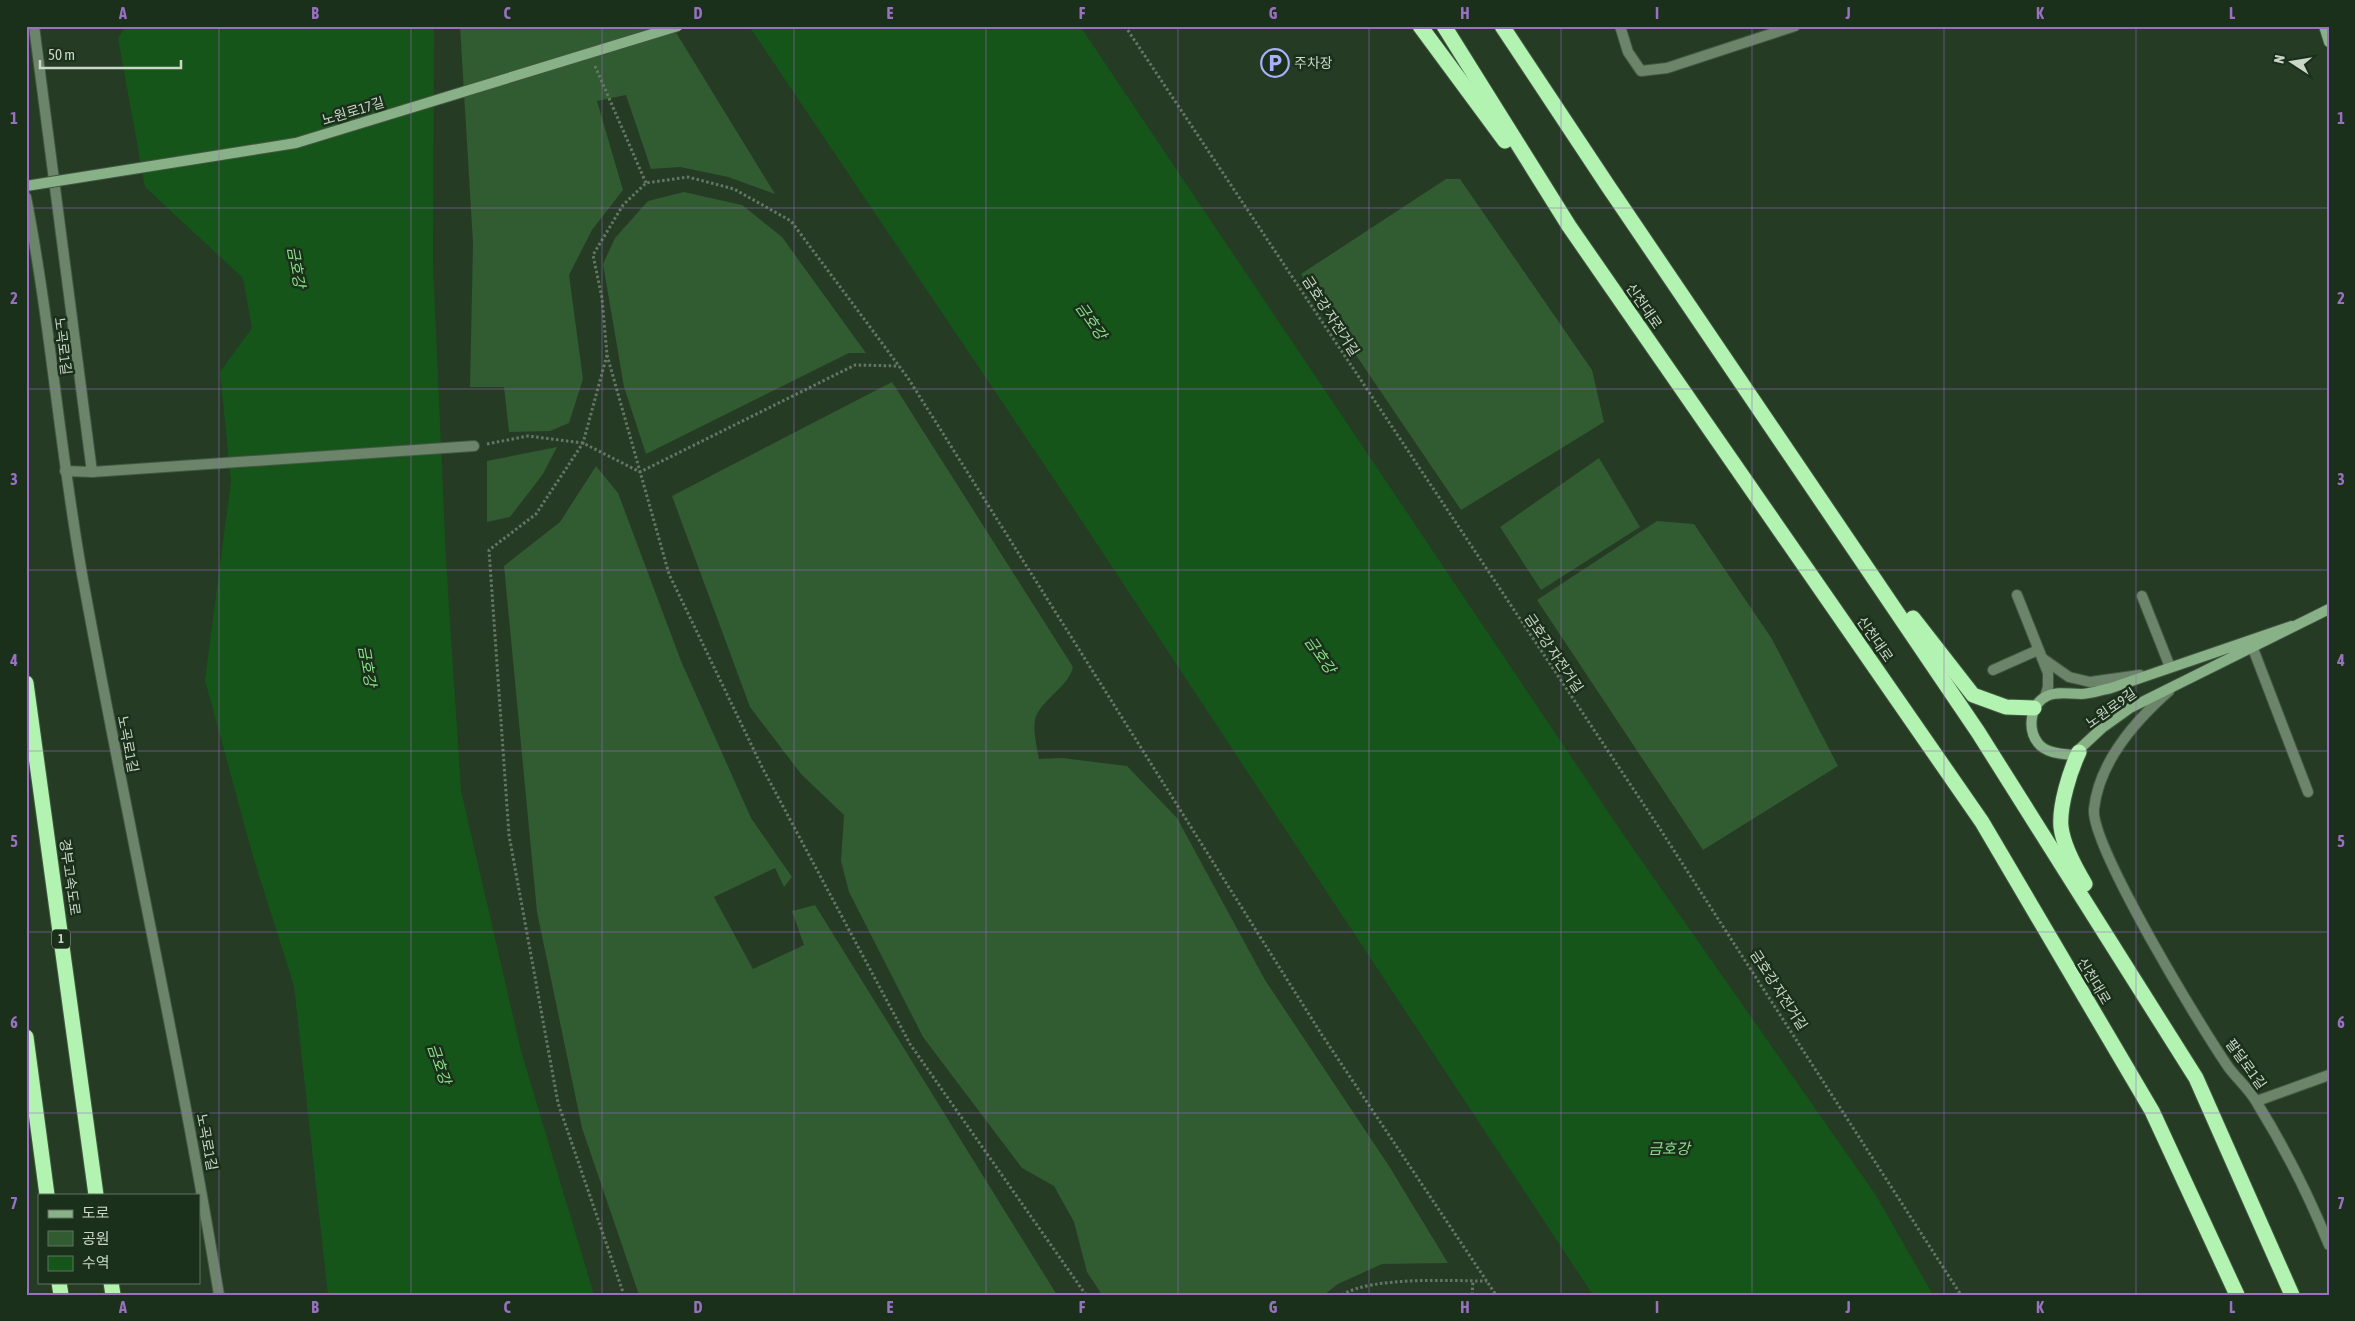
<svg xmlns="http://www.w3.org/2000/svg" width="2355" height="1321" font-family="'Asap Condensed','Noto Sans KR',sans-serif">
<rect width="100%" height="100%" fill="#253b24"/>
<g fill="#315b31">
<path d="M460,26h212l103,168 -47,-17 -48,-10 -29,2 -25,-74 -29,6 26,89 -31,40 -23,45 14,104 -14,44 -19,8 -41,1 -5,-45h-34l3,-144z"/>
<path d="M1446,179h14l132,191 12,52 -143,88 -160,-236z"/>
<path d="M684,192l58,13 40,32 84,116h-17l-203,101 -22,-67 -21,-123 12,-26 33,-37z"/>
<path d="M892,382l181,285c-4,20 -35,35 -38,53 -2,12 2,27 4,39l23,-1 65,8 50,52 88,162 124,186 59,97 -66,1 -44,20 -14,11h-222l-15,-23 -13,-50 -20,-36 -32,-18 -99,-131 -74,-145 -8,-31 3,-46 -43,-41 -51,-67 -78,-211z"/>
<path d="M557,447l-14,27 -33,43 -23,5v-61z"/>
<path d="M1599,458l41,69 -99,63 -41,-63z"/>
<path d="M596,466l22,27 63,168 70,157 41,59 -8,10 -9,-19 -61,29 39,72 51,-24 -12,-34 23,-6 242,390h-418l-57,-167 -45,-216 -33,-346 56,-44z"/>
<path d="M1657,521l37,3 78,115 66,127 -135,84 -166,-250z"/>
</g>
<g fill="#16551a">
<path d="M126,26h308l-1,239 13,295 15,231 60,260 73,244h-266l-34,-309 -42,-133 -47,-173 26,-199 -11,-109 32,-44 -9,-50 -98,-91 -27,-149z"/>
<path d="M749,26h331l545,811 250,357 58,101h-340l-533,-807z"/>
</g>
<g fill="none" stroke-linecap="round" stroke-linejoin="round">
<defs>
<g id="lane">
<path d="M1620,26l8,26 13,19 26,-3 128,-42"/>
<path d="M2017,595l31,78v14l-3,10"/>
<path d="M2142,596l28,71"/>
<path d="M2252,646l56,146"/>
<path d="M2042,658l27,19 21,5 50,-7"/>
<path d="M1993,670l45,-20"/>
<path d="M2257,1101l72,-26"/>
</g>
<g id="street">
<path d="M34,26l58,446 -27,-1"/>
<path d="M26,197c25,128 34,259 58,388 43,237 96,472 135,710"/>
<path d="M92,472l382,-26"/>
<path d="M2169,691c-34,30 -70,71 -75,118 -4,36 109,222 135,259 9,12 21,22 28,35 28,45 52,93 72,142"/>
</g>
<g id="secondary">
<path d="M2324,26l5,16"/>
<path d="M2292,626l-181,62c-10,2 -21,6 -30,6 -13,0 -23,-3 -34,2 -17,8 -20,33 -9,47 7,10 24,11 35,12l29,-27 28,-20 199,-99"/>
</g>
<g id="highway">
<path d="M1420,26l85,115"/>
<path d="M1444,26l125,200 413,596 170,289 85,184"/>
<path d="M1502,26l106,160 370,546 218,346 96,217"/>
<path d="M1913,618l60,77 33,12 28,1"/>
<path d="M26,683l70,512"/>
<path d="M2079,752c-9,19 -20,54 -18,75 2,17 15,42 24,57"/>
<path d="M26,1037l21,158"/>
<path d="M59,1282l2,13"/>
<path d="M111,1282l2,13"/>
</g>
</defs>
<use href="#lane" stroke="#435742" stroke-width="12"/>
<use href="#street" stroke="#435742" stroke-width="12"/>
<use href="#secondary" stroke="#435742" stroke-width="12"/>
<use href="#highway" stroke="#435742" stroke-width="17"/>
<g stroke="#657764" stroke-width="3" stroke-dasharray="2.5 2.5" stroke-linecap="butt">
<path d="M1125,26l537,806 299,463"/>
<path d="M595,66l51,117"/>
<path d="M607,355l-24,88 -47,71 -47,36 20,285 49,268 66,192"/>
<path d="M487,444l41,-8 55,7 57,29 215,-107 44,1"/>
<path d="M1086,1295l-176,-251 -147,-275 -94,-195 -62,-219 -5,-57 -9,-43 30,-50 23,-22 42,-6 46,12 57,32 117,157 414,657 174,260"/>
<path d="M1342,1295c31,-19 108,-14 145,-14"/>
<path d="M1472,1295l1,-14"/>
</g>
<use href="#lane" stroke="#6b846a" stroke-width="10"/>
<use href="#street" stroke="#6b846a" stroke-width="10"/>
<use href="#secondary" stroke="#88b187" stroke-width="10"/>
<use href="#highway" stroke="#b2f3b1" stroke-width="15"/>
<defs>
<path id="secondary-bridge" d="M26,186l270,-43 382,-117"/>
</defs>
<use href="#secondary-bridge" stroke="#435742" stroke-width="12" stroke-linecap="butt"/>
<use href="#secondary-bridge" stroke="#88b187" stroke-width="10"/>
</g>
<path fill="none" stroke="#9a70c3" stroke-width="1" stroke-opacity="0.55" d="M219,26v1269M411,26v1269M602,26v1269M794,26v1269M986,26v1269M1178,26v1269M1369,26v1269M1561,26v1269M1752,26v1269M1944,26v1269M2136,26v1269M26,208h2303M26,389h2303M26,570h2303M26,751h2303M26,932h2303M26,1113h2303"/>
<defs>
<symbol id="parking-ring" viewBox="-11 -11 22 22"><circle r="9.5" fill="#1b301b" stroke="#aab0fb" stroke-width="1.5"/><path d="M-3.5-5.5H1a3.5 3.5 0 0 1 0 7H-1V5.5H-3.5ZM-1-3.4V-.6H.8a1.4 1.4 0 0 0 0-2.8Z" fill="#aab0fb"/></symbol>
</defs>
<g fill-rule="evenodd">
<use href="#parking-ring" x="1259" y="47" width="32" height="32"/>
</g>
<g text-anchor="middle" stroke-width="5" stroke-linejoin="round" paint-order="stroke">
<rect fill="#1b301b" stroke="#95a494" stroke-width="1" x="52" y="929.5" width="18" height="19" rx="4"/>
<g font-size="12" font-weight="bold" fill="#c9d6c8">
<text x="61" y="943">1</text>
</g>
<g font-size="14" fill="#c9d6c8" stroke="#1b301b" text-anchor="start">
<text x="1294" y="68">주차장</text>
</g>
<g font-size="14" fill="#c9d6c8" stroke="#1b301b">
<text transform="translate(353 111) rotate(-17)" y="5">노원로17길</text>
<text transform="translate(1644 306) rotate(55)" y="5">신천대로</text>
<text transform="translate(1331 316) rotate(57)" y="5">금호강 자전거길</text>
<text transform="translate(63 346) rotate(83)" y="5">노곡로1길</text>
<text transform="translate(1875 639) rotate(55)" y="5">신천대로</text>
<text transform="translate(1554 653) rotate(56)" y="5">금호강 자전거길</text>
<text transform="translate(2111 708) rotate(-35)" y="5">노원로9길</text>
<text transform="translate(128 744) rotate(79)" y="5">노곡로1길</text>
<text transform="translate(70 877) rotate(82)" y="5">경부고속도로</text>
<text transform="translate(2094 981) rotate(59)" y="5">신천대로</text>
<text transform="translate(1779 990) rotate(57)" y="5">금호강 자전거길</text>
<text transform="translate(2246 1064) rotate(54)" y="5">팔달로1길</text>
<text transform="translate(207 1142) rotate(79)" y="5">노곡로1길</text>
</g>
<g font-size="15" font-style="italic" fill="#8bde8b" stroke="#1b301b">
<text transform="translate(296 267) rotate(80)" y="5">금호강</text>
<text transform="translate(1091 321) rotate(55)" y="5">금호강</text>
<text transform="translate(1320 655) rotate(55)" y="5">금호강</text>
<text transform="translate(367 666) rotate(80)" y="5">금호강</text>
<text transform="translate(439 1064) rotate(71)" y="5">금호강</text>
<text x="1669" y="1154">금호강</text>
</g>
</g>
<rect width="2355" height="1321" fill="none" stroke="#1b301b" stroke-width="55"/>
<rect x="38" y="1194" width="162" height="90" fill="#1b301b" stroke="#617260"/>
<rect x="48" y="1210" width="25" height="8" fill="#88b187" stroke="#617260"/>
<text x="82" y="1218" font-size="15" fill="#c9d6c8">도로</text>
<rect x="48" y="1231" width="25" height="15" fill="#315b31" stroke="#617260"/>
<text x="82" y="1244" font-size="15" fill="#c9d6c8">공원</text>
<rect x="48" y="1256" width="25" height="15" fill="#16551a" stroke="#617260"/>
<text x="82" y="1268" font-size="15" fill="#c9d6c8">수역</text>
<g transform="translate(2292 62) rotate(282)" stroke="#1b301b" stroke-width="4" paint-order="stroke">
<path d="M0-4L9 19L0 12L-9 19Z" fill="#c9d6c8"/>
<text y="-8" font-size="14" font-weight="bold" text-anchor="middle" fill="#c9d6c8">N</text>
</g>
<path d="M40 60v8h141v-8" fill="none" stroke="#c9d6c8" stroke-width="2.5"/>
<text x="48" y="60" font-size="15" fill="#c9d6c8" stroke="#1b301b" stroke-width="4" paint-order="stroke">50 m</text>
<rect x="28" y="28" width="2300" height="1266" fill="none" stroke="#9a70c3" stroke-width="2"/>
<g font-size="16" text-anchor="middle" font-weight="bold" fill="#9a70c3">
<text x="123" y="19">A</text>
<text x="315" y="19">B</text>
<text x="507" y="19">C</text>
<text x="698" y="19">D</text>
<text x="890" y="19">E</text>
<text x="1082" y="19">F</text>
<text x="1273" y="19">G</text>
<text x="1465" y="19">H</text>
<text x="1657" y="19">I</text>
<text x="1848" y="19">J</text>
<text x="2040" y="19">K</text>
<text x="2232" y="19">L</text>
<text x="14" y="124">1</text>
<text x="2341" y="124">1</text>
<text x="14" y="304">2</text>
<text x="2341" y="304">2</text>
<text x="14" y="485">3</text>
<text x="2341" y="485">3</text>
<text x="14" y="666">4</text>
<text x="2341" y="666">4</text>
<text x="14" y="847">5</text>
<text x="2341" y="847">5</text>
<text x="14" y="1028">6</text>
<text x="2341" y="1028">6</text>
<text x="14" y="1209">7</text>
<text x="2341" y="1209">7</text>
<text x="123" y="1313">A</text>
<text x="315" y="1313">B</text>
<text x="507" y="1313">C</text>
<text x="698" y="1313">D</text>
<text x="890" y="1313">E</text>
<text x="1082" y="1313">F</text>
<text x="1273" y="1313">G</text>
<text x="1465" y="1313">H</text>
<text x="1657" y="1313">I</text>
<text x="1848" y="1313">J</text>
<text x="2040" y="1313">K</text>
<text x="2232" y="1313">L</text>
</g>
</svg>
